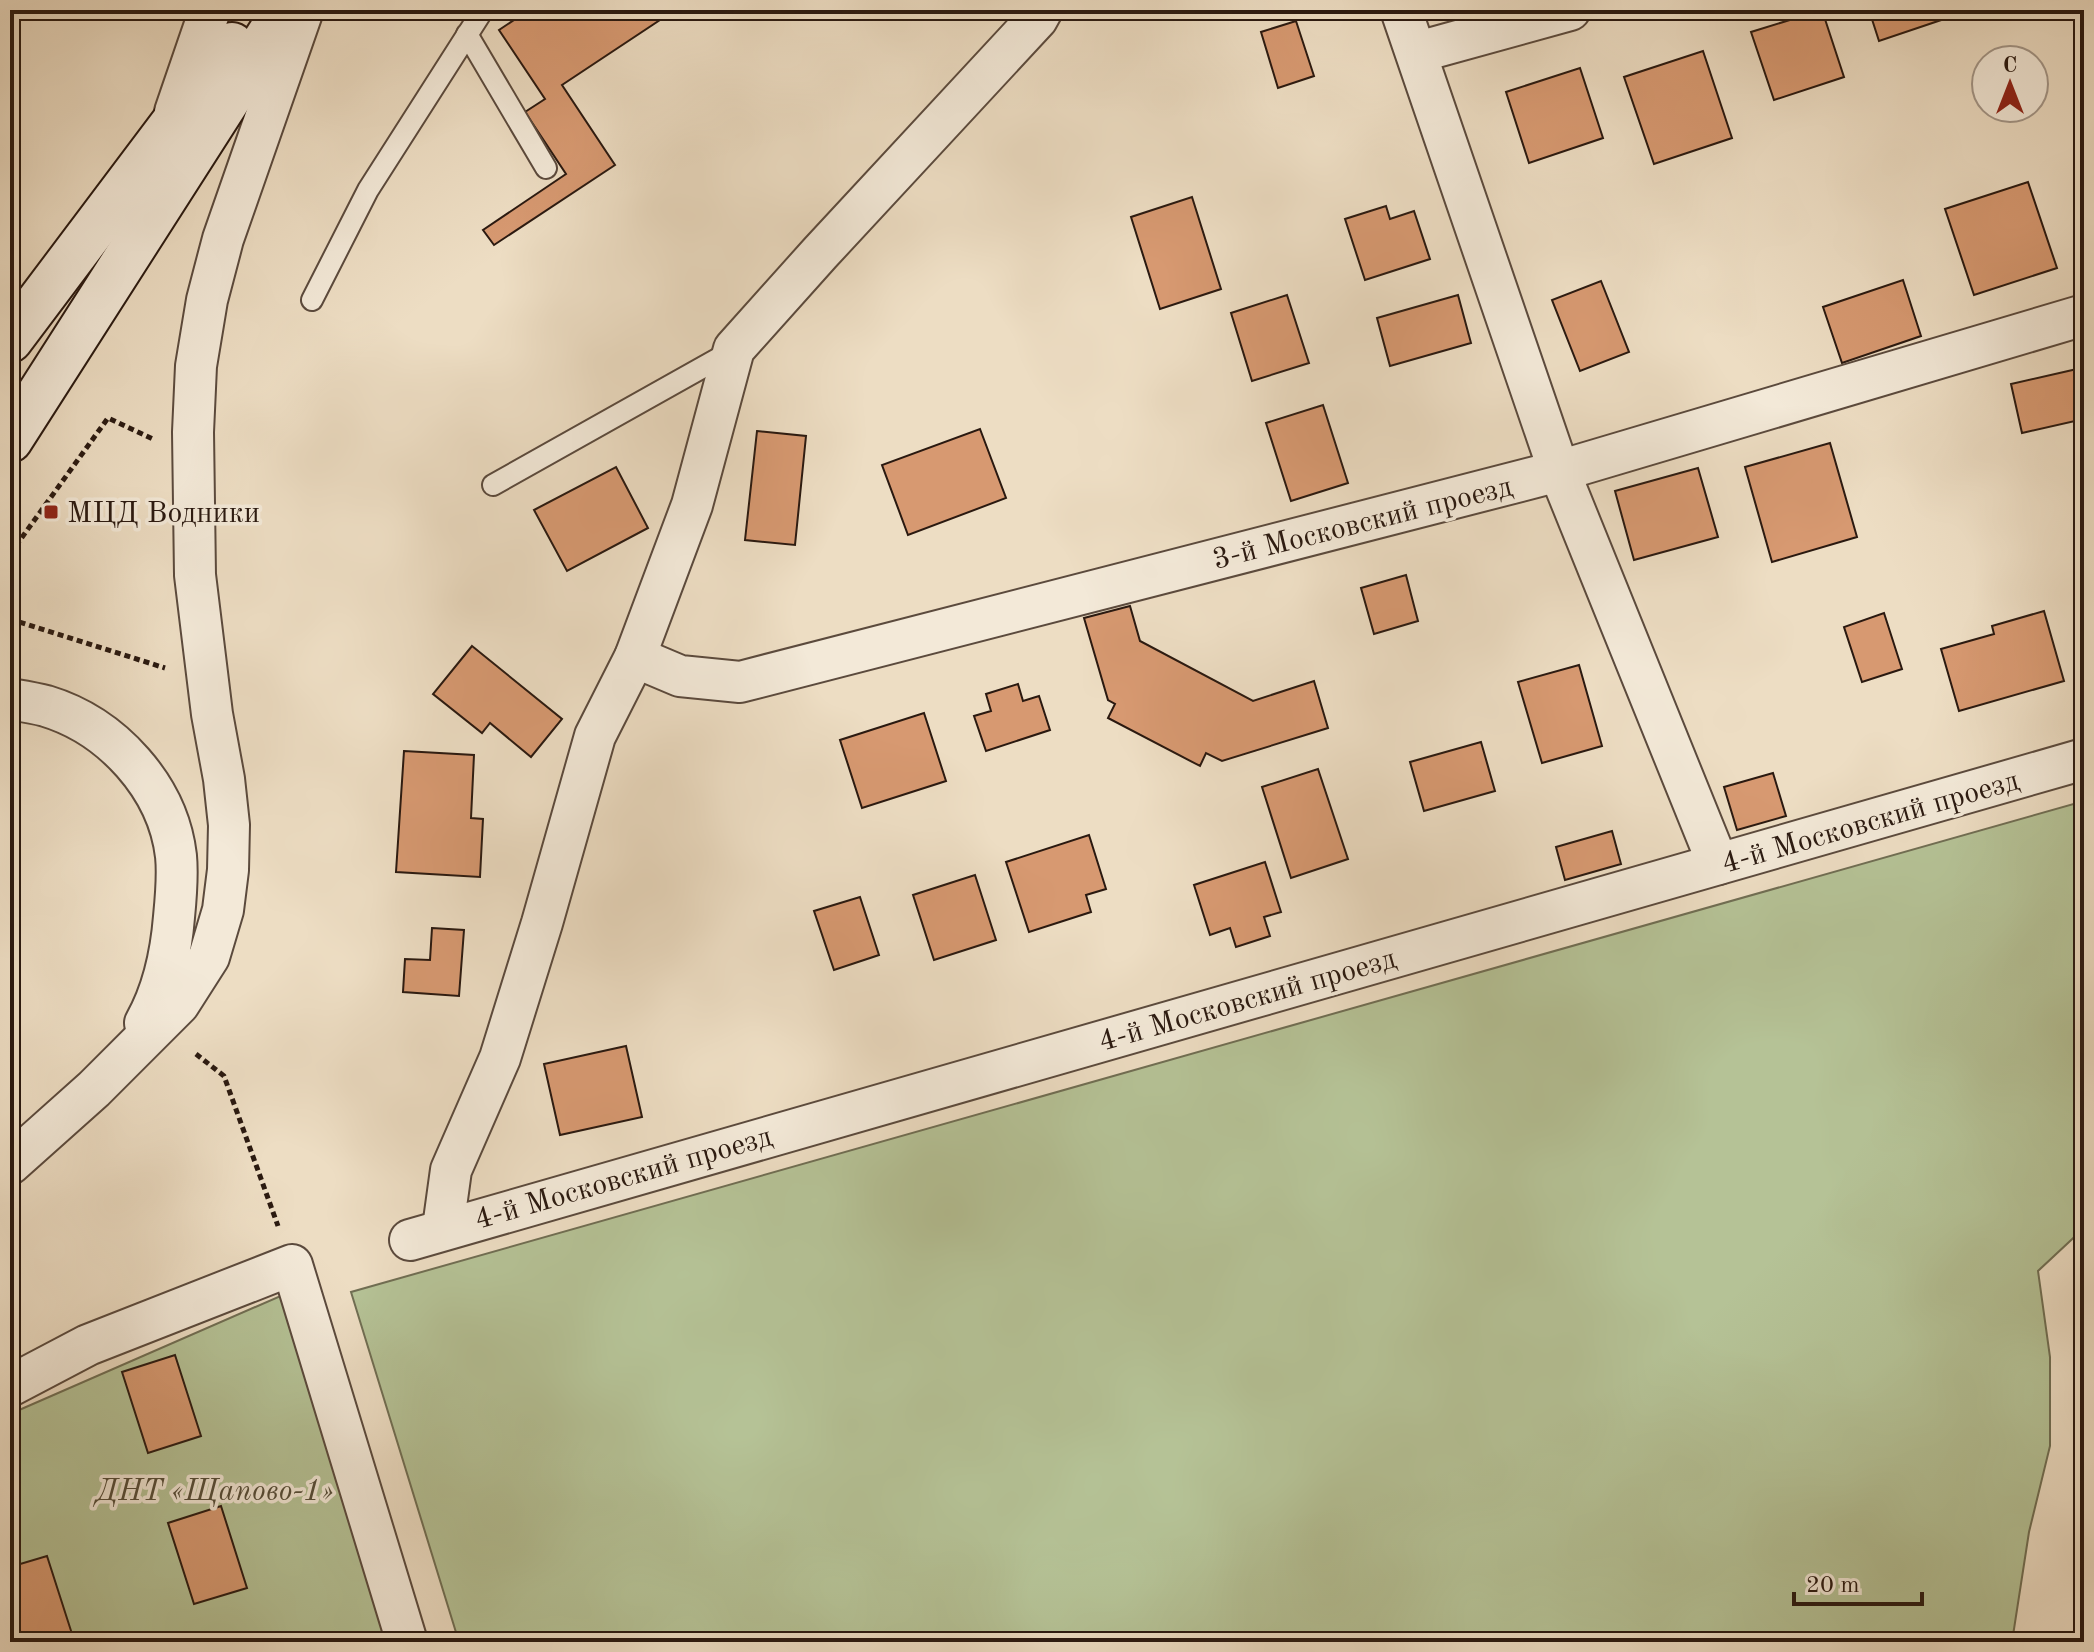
<svg xmlns="http://www.w3.org/2000/svg" width="2094" height="1652" font-family="'Old Standard TT',serif">
<rect width="100%" height="100%" fill="#edddc3"/>
<filter id="stains"><feTurbulence type="fractalNoise" baseFrequency=".0025" numOctaves="4"/><feColorMatrix values="0 0 0 0 .2 0 0 0 0 .09 0 0 0 0 .02 0 0 0 .5 -.17"/></filter>
<radialGradient id="worn" r=".72"><stop offset=".6" stop-color="#630" stop-opacity="0"/><stop offset="1" stop-color="#630" stop-opacity=".3"/></radialGradient>
<g fill="#b5c296" stroke="#706e53" stroke-width="2">
<path d="M2084,801v427l-46,43 12,86v89l-21,86 -17,110h-1553l-108,-350z"/>
<path d="M308,1284l115,358h-413v-228z"/>
</g>
<g fill="#d79971" stroke="#2a1910" stroke-width="2">
<path d="M529,10h146l-113,75 53,80 -121,80 -11,-15 83,-56 -41,-62 20,-13 -46,-69z"/>
<path d="M1822,10l22,67 -70,23 -23,-68z"/>
<path d="M1869,10h82l2,6 -74,25z"/>
<path d="M1296,21l18,55 -36,12 -17,-56z"/>
<path d="M1703,51l29,87 -78,26 -30,-87z"/>
<path d="M1580,68l23,70 -74,25 -23,-71z"/>
<path d="M2028,182l29,86 -83,27 -29,-86z"/>
<path d="M1192,197l29,92 -61,20 -29,-92z"/>
<path d="M1386,206l4,13 24,-8 16,48 -65,21 -20,-61z"/>
<path d="M1903,280l18,56 -79,27 -19,-56z"/>
<path d="M1601,281l28,71 -49,19 -28,-71z"/>
<path d="M1287,295l22,68 -57,18 -21,-68z"/>
<path d="M1458,295l13,48 -81,23 -13,-48z"/>
<path d="M2077,369l7,29v21l-62,14 -11,-49z"/>
<path d="M1323,405l25,78 -57,18 -25,-78z"/>
<path d="M980,429l26,69 -98,37 -26,-70z"/>
<path d="M757,431l49,5 -11,109 -50,-5z"/>
<path d="M1830,443l27,94 -85,25 -27,-95z"/>
<path d="M616,467l32,61 -81,43 -33,-61z"/>
<path d="M1698,468l20,69 -84,23 -19,-69z"/>
<path d="M1406,575l12,46 -44,13 -13,-46z"/>
<path d="M1130,606l10,35 113,60 61,-20 14,47 -106,33 -16,-8 -6,13 -92,-48 7,-14 -7,-4 -24,-82z"/>
<path d="M2044,611l20,70 -105,30 -18,-62 53,-15 -2,-8z"/>
<path d="M1884,613l18,56 -40,13 -18,-55z"/>
<path d="M472,646l90,73 -31,38 -41,-34 -8,10 -49,-39z"/>
<path d="M1579,665l23,81 -60,17 -24,-81z"/>
<path d="M1018,684l5,17 16,-5 11,34 -64,21 -12,-35 17,-5 -5,-17z"/>
<path d="M924,713l22,68 -84,27 -22,-68z"/>
<path d="M1481,742l14,49 -71,20 -14,-49z"/>
<path d="M404,751l70,4 -3,63 12,1 -3,58 -84,-5z"/>
<path d="M1318,769l30,90 -57,19 -29,-91z"/>
<path d="M1773,773l13,43 -49,14 -13,-43z"/>
<path d="M1612,831l9,33 -56,16 -9,-33z"/>
<path d="M1089,835l17,54 -20,6 5,17 -62,20 -23,-70z"/>
<path d="M1265,862l16,50 -17,5 6,19 -34,11 -6,-19 -20,7 -16,-50z"/>
<path d="M975,875l21,65 -62,20 -21,-65z"/>
<path d="M860,897l19,58 -45,15 -20,-59z"/>
<path d="M432,928l32,2 -5,66 -56,-4 2,-33 25,1z"/>
<path d="M626,1046l16,71 -82,18 -16,-71z"/>
<path d="M175,1355l26,81 -53,17 -26,-81z"/>
<path d="M221,1506l26,82 -53,16 -26,-81z"/>
<path d="M47,1556l26,81 -17,5h-46v-75z"/>
</g>
<g fill="none" stroke-linecap="round" stroke-linejoin="round">
<defs>
<g id="service">
<path d="M467,34l79,134"/>
<path d="M312,300l56,-110 115,-180"/>
<path d="M493,485l237,-133"/>
</g>
<g id="minor">
<path d="M1401,10l158,461 159,393"/>
<path d="M1418,52l152,-42"/>
<path d="M175,112l35,-102"/>
<path d="M635,657l45,19 60,6 819,-211 525,-156"/>
<path d="M10,699c12,2 25,4 36,7 66,20 122,81 130,150 2,20 0,41 -2,61 -3,37 -11,74 -29,106"/>
<path d="M10,1164l84,-75 85,-85 30,-47 14,-47 5,-40 1,-45 -5,-46 -12,-65 -17,-139 -2,-143 3,-66 11,-66 16,-61 80,-229"/>
<path d="M443,1228l8,-58 49,-112 42,-135 53,-187 40,-79 57,-152 42,-156 86,-96 217,-234 5,-9"/>
<path d="M410,1240l1674,-481"/>
<path d="M10,1386l78,-41 204,-80 115,377"/>
</g>
<g id="secondary">
<path d="M10,340l222,-295"/>
<path d="M10,440l275,-430"/>
</g>
</defs>
<use href="#service" stroke="#5b4a3d" stroke-width="24"/>
<use href="#minor" stroke="#5b4a3d" stroke-width="44"/>
<use href="#secondary" stroke="#2a1910" stroke-width="48"/>
<g stroke="#2a1910" stroke-width="5" stroke-dasharray="6 4" stroke-linecap="butt">
<path d="M10,554l98,-136 45,21"/>
<path d="M10,619l155,49"/>
<path d="M196,1054l28,22 54,150"/>
</g>
<use href="#service" stroke="#f3e9d8" stroke-width="20"/>
<use href="#minor" stroke="#f3e9d8" stroke-width="40"/>
<use href="#secondary" stroke="#f3e9d8" stroke-width="44"/>
</g>
<rect fill="#8f2418" stroke="#f3e9d8" stroke-width="3" x="43" y="504" width="16" height="16" rx="4"/>
<g text-anchor="middle" stroke-width="7" stroke-linejoin="round" paint-order="stroke">
<g font-size="30" fill="#2a1910" stroke="#f3e9d8" text-anchor="start">
<text x="67" y="522">МЦД Водники</text>
</g>
<g font-size="30" fill="#2a1910" stroke="#f3e9d8">
<text transform="translate(1362 522) rotate(-14)" y="10">3-й Московский проезд</text>
<text transform="translate(1870 821) rotate(-16)" y="10">4-й Московский проезд</text>
<text transform="translate(1247 999) rotate(-16)" y="10">4-й Московский проезд</text>
<text transform="translate(623 1177) rotate(-16)" y="10">4-й Московский проезд</text>
</g>
<g font-size="30" font-style="italic" fill="#544c38" stroke="#f3e9d8">
<text x="215" y="1500">ДНТ «Щапово-1»</text>
</g>
</g>
<rect width="2094" height="1652" fill="none" stroke="#edddc3" stroke-width="40"/>
<rect x="12" y="12" width="2070" height="1628" fill="none" stroke="#2a1910" stroke-width="4"/>
<rect x="20" y="20" width="2054" height="1612" fill="none" stroke="#2a1910" stroke-width="2"/>
<g transform="translate(2010 84)"><circle r="38" fill="#f3e9d8" stroke="#a39688" stroke-width="2"/>
<path d="M0-6L14 30L0 20L-14 30Z" fill="#8f2418"/>
<text y="-12" font-size="22" font-weight="bold" text-anchor="middle" fill="#2a1910">С</text>
</g>
<path d="M1794 1592v12h128v-12" fill="none" stroke="#2a1910" stroke-width="4"/>
<text x="1806" y="1592" font-size="24" fill="#2a1910" stroke="#f3e9d8" stroke-width="6" paint-order="stroke">20 m</text>
<rect width="100%" height="100%" filter="url(#stains)"/>
<rect width="100%" height="100%" fill="url(#worn)"/>
</svg>
